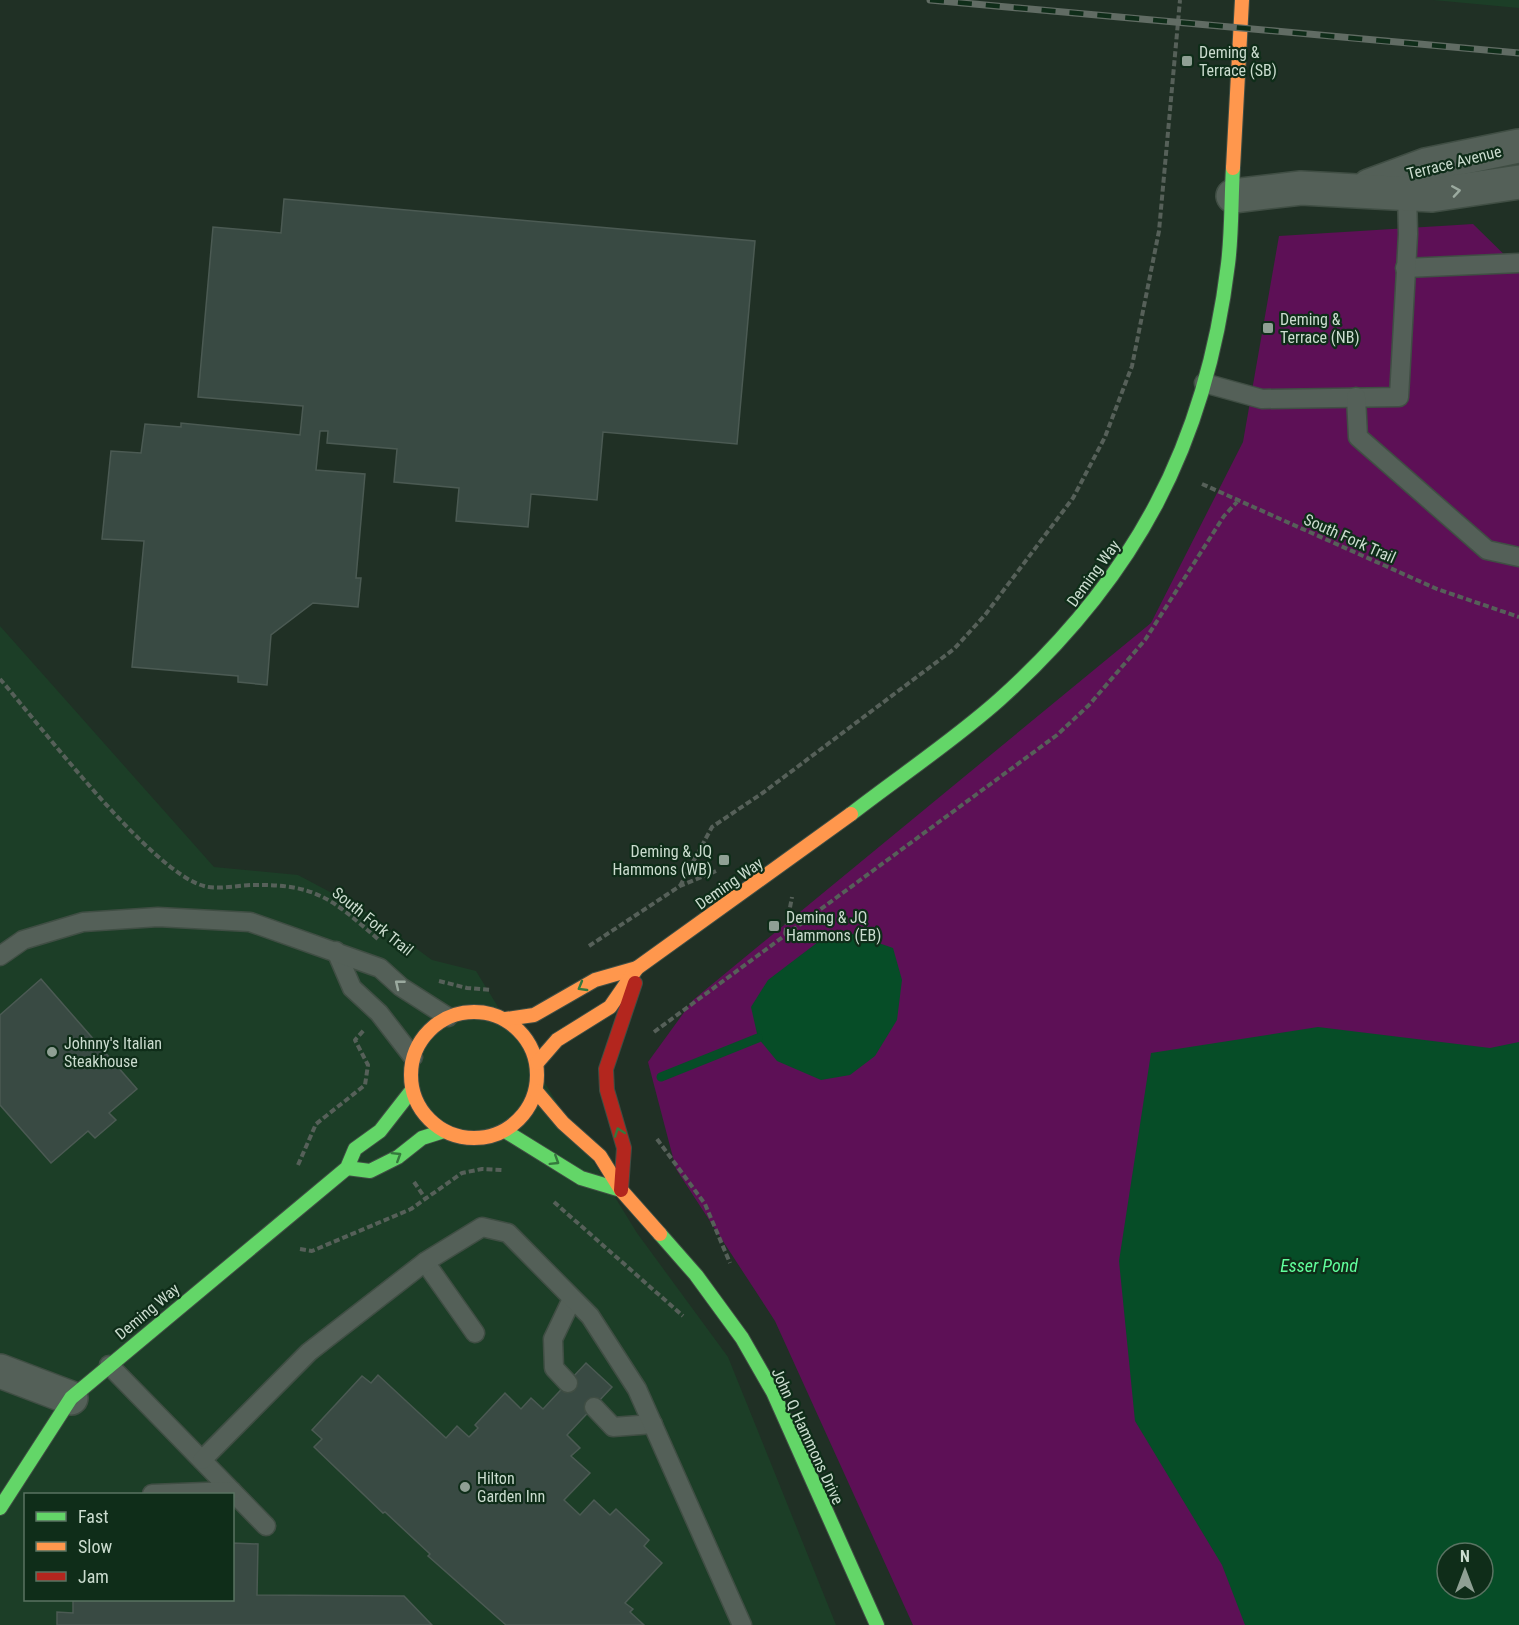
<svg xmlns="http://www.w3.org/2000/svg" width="1519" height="1625" font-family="'Roboto Condensed',sans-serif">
<rect width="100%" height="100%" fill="#203025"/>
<g fill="#1c3e27" fill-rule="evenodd">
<path d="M1433,0h86v8z"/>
<path d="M0,626l214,241 84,8 64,34 70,51 44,11 161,262 91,124 108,268h-836zM26,1494h206v106h-206z"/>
</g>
<path fill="#5d1056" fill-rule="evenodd" d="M1473,224l46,45v1356h-606l-138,-304 -99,-152 -28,-107 45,-62 458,-377 92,-181 36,-206zM1447,1553h36v36h-36z"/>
<g fill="#064d27" fill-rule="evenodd">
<path d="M844,931l49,17 9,32 -5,40 -22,36 -25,19 -29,5 -44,-19 -19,-23 -7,-31 17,-27 50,-38z"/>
<path d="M1318,1027l172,21 29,-6v583h-274l-23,-60 -87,-144 -16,-160 32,-208zM1447,1553h36v36h-36z"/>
</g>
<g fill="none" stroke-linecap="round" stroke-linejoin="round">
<path stroke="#064d27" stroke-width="9" d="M661,1077l97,-39"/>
</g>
<g fill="#394a43" stroke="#4b5a53" stroke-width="1.5">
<path d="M284,199l471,42 -18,203 -134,-12 -6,68 -66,-6 -3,33 -72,-6 3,-33 -65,-6 3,-33 -70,-6 1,-12h-8l-4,39 49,4 -9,104h5l-3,29 -45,-4 -42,32 -4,50 -29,-3v-6l-106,-9 12,-126 -42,-2 9,-88 30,2 4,-29 36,3v-4l119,12 3,-29 -105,-9 15,-170 68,6z"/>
<path d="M41,979l96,110 -28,24 7,7 -21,18 -7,-7 -37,32 -51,-58v-90z"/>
<path d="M586,1363l26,24 -45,48 13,13 -9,8 19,17 -26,27 16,15 14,-15 16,15 6,-6 33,31 -5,6 18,17 -37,40 8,6 -3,3 14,13h-138l-78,-69 2,-2 -45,-42 -2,1 -69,-66 8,-8 -10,-9 50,-54 9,7 7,-8 68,63 11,-12 12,11 9,-9 -3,-3 30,-32 16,16 10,-11 12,11z"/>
<path d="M232,1543l26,1 -1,51 147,1 28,29h-375v-13l16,1v-13h159z"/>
</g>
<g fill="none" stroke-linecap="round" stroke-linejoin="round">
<defs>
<g id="lane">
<path d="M1405,268l114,-5"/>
<path d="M1204,383l58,16 137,-2 9,-163 -1,-41"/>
<path d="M1356,397l2,40 129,113 32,7"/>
<path d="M336,951l16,37 27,25 34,44"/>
<path d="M0,956l23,-16 60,-18 75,-5 92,5 130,46 21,19 47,30"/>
<path d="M425,1262l50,71"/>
<path d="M109,1365l157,161"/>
<path d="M568,1383l-14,-15 -1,-29 19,-40"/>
<path d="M594,1407l19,20 40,-3"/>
<path d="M202,1460l107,-108 116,-90 57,-35 26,6 82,83 47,73 105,236"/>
<path d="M152,1494l80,-3"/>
</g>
<g id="street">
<path d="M1369,186l57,-21 93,-19"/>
<path d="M1233,196l68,-8 131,7 87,-13"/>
<path d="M0,1371l71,27"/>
</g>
<g id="fast">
<path d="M851,814c49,-38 102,-73 148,-114 136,-122 207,-255 229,-436 4,-32 3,-64 5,-96"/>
<path d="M505,1131l76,47 40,12"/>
<path d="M347,1168l23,3 28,-14 24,-19 22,-7"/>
<path d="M660,1234l36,41 46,63 31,54 104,233"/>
<path d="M0,1508l71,-110 276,-230 8,-19 25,-18 32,-41"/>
</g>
<g id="slow">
<path d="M1233,168l9,-168"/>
<circle cx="474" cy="1075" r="63"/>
<path d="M506,1019l28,-4 61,-35 42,-12"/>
<path d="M537,1063l20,-23 53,-33 27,-39 214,-154"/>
<path d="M536,1091l27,32 37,33 21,34 39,44"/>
</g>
<path id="jam" d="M621,1190l3,-42 -17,-58 -1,-21 29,-86"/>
</defs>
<use href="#lane" stroke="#404e44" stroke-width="21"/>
<use href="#street" stroke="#404e44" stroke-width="36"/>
<use href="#fast" stroke="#404e44" stroke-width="16"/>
<use href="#slow" stroke="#404e44" stroke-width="16"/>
<use href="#jam" stroke="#404e44" stroke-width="16"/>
<g stroke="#566059" stroke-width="4" stroke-dasharray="6 3" stroke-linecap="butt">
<path d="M1202,484l235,105 82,28"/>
<path d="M0,679c40,46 151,193 204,207 14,4 35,-1 50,-1 63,-1 79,15 125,55"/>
<path d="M680,886l32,-59 52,-35 190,-143 31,-34 88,-117 32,-61 27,-71 27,-135 21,-231"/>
<path d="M785,934l7,-37"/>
<path d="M589,946l91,-60 36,-15"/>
<path d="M439,981l28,7 24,2"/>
<path d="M654,1032l403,-297 32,-30 56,-65 79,-124 13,-14"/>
<path d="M657,1139l48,65 25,59"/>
<path d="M298,1165l18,-41 49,-39 3,-20 -13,-25 9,-10"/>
<path d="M414,1182l11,16"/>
<path d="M554,1202l129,114"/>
<path d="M300,1249l12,2 99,-42 51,-36 20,-4 21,1"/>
</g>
<use href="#lane" stroke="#546058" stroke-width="18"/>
<use href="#street" stroke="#546058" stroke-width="33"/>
<use href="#fast" stroke="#63d668" stroke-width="14"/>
<use href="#slow" stroke="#ff974d" stroke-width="14"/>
<use href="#jam" stroke="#b3261e" stroke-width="14"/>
<defs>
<path id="rail" d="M930,0l589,53"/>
</defs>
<use href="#rail" stroke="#616c64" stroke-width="7"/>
<use href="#rail" stroke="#0f2d19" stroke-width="4.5" stroke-dasharray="14" stroke-linecap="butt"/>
</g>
<defs><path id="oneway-chevron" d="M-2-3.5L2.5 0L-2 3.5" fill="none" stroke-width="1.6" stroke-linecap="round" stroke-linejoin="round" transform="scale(1.5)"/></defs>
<g stroke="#9baa9f">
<use href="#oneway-chevron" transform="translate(1456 191) rotate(-9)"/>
<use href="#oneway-chevron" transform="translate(399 984) rotate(-141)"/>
</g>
<g stroke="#35793d">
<use href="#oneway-chevron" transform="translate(582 987) rotate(150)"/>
<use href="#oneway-chevron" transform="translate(619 1132) rotate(-110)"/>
<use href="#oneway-chevron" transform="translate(397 1156) rotate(-32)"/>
<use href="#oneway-chevron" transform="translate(555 1161) rotate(32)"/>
</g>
<g fill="#8fa094" stroke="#0f2d19" stroke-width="2">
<rect x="1181" y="55" width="12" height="12" rx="3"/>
<rect x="1262" y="322" width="12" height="12" rx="3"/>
<rect x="718" y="854" width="12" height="12" rx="3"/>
<rect x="768" y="920" width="12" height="12" rx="3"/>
<circle cx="52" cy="1052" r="6"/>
<circle cx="465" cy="1487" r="6"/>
</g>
<g text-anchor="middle" stroke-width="4.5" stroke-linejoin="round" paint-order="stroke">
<g font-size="16" fill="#cbdccf" stroke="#0f2d19" text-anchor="start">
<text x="1199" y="58">Deming &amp;<tspan x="1199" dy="18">Terrace (SB)</tspan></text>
<text x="1280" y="325">Deming &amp;<tspan x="1280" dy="18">Terrace (NB)</tspan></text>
<text x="712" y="857" text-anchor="end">Deming &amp; JQ<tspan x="712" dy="18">Hammons (WB)</tspan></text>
<text x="786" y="923">Deming &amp; JQ<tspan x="786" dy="18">Hammons (EB)</tspan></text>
<text x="64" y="1049">Johnny's Italian<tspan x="64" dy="18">Steakhouse</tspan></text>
<text x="477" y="1484">Hilton<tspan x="477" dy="18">Garden Inn</tspan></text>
</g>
<g font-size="16" fill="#cbdccf" stroke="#0f2d19">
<text transform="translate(1454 162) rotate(-14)" y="6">Terrace Avenue</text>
<text transform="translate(1350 538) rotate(24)" y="6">South Fork Trail</text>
<text transform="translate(1093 573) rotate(-54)" y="6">Deming Way</text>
<text transform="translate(729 883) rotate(-35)" y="6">Deming Way</text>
<text transform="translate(373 921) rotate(39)" y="6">South Fork Trail</text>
<text transform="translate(147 1311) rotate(-40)" y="6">Deming Way</text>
<text transform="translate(808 1436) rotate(65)" y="6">John Q Hammons Drive</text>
</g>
<g font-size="18" font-style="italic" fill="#61ff9c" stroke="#0f2d19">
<text x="1319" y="1272">Esser Pond</text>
</g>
</g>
<rect x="24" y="1493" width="210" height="108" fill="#0f2d19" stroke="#5a7362" stroke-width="1.5"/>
<rect x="36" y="1512" width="30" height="9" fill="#63d668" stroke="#5a7362" stroke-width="1.5"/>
<text x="78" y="1523" font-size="18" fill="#cbdccf">Fast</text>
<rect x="36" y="1542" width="30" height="9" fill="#ff974d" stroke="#5a7362" stroke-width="1.5"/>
<text x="78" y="1553" font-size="18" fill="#cbdccf">Slow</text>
<rect x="36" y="1572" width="30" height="9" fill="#b3261e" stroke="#5a7362" stroke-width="1.5"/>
<text x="78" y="1583" font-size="18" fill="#cbdccf">Jam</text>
<g transform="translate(1465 1571)"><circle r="28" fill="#0f2d19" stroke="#5a7362" stroke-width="1.5"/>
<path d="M0-4.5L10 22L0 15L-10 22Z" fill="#8fa094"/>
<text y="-9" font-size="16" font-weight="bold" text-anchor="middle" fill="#cbdccf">N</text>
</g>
</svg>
